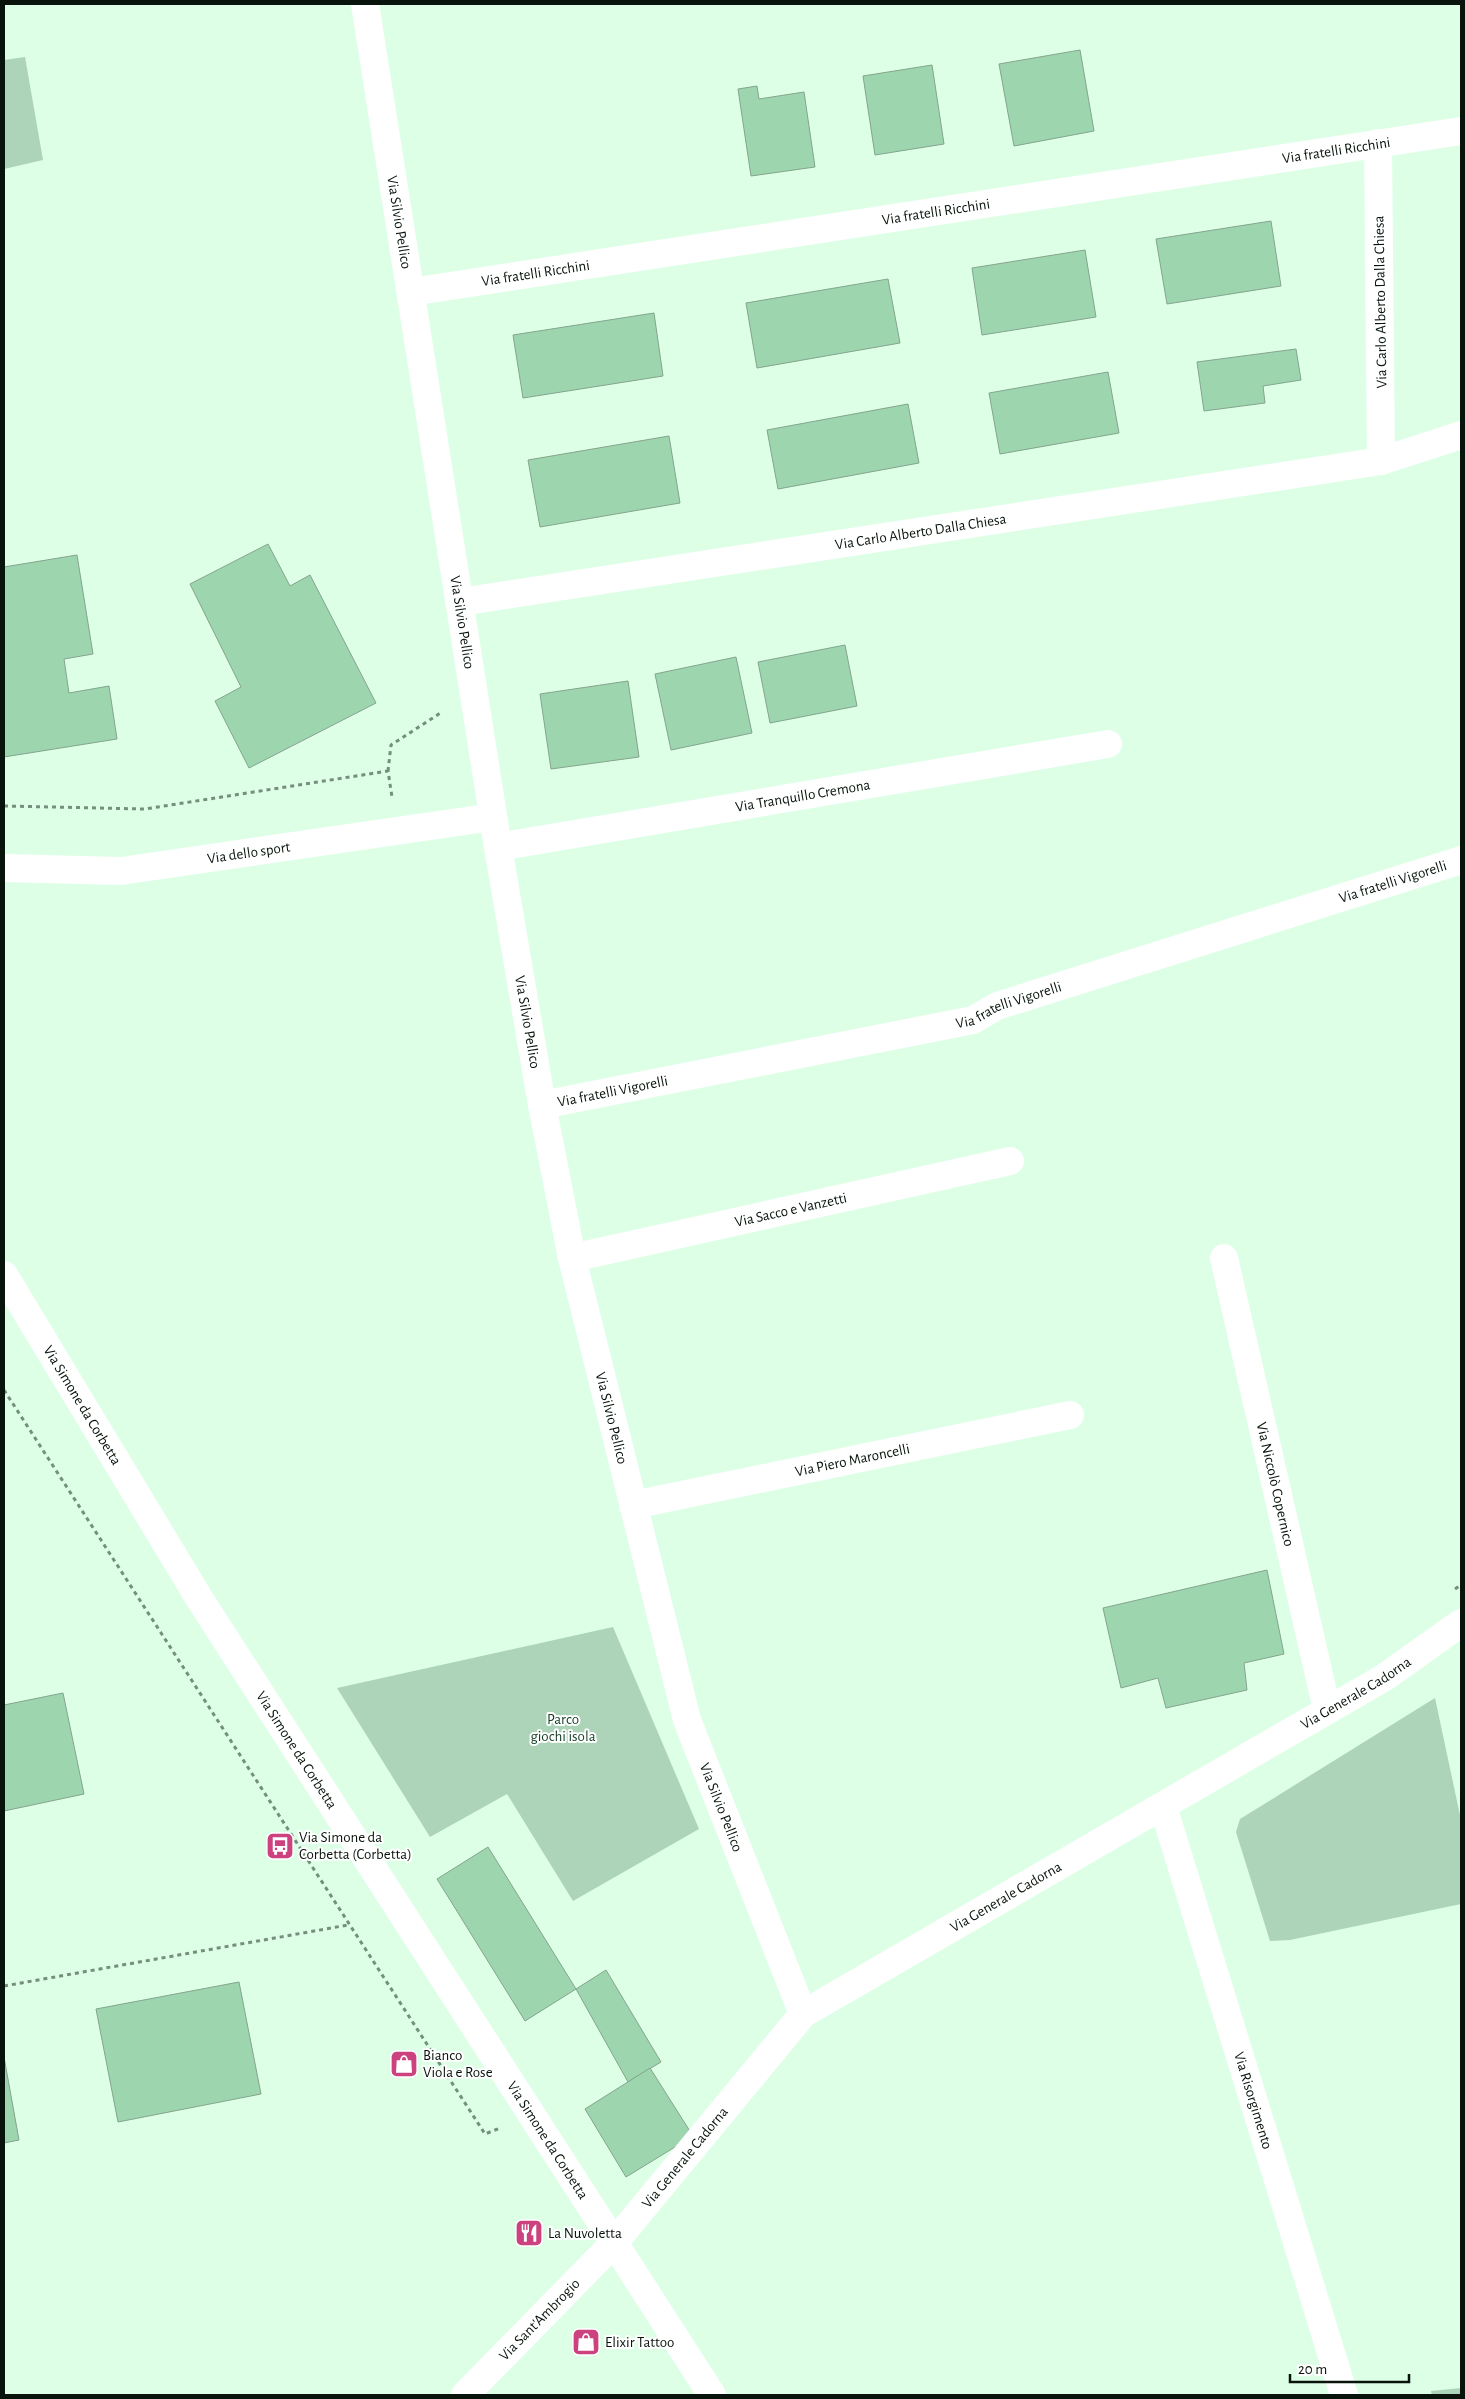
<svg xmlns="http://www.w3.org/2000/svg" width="1465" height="2399" font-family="'Alegreya Sans',sans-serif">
<rect width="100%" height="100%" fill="#dcffe6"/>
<g fill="#add3b8">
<path d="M25,57l18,103 -39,9v-109z"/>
<path d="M613,1627l86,202 -126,72 -66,-107 -77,43 -93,-149z"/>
<path d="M1435,1698l26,122v84l-171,36 -20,1 -34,-109 4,-13z"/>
<path d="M1461,2388v7h-29l-1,-4z"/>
</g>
<g fill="#9dd6ae" stroke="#84a48e">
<path d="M1080,50l14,81 -80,15 -15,-82z"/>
<path d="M932,65l12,79 -69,11 -12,-79z"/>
<path d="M757,86l2,13 45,-7 11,75 -64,9 -13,-87z"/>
<path d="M1271,221l10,65 -114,18 -11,-65z"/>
<path d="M1085,250l11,67 -114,18 -10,-67z"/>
<path d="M888,279l12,64 -143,25 -11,-65z"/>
<path d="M654,313l9,63 -140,22 -10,-63z"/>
<path d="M1296,349l5,31 -38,6 2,17 -61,8 -7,-49z"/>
<path d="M1108,372l11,61 -119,21 -11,-61z"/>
<path d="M908,404l11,59 -141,26 -11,-59z"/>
<path d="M669,436l11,67 -140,24 -12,-67z"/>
<path d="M268,544l22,42 20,-11 66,128 -127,65 -34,-67 26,-14 -51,-103z"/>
<path d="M77,555l16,99 -29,5 5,34 40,-7 8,53 -113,18v-190z"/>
<path d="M845,645l12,61 -87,17 -12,-61z"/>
<path d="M736,657l16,76 -81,17 -16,-76z"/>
<path d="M628,681l11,76 -88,12 -11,-75z"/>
<path d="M1267,1570l17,84 -40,9 3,27 -81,18 -8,-30 -37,10 -18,-80z"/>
<path d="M63,1693l21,101 -80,17v-106z"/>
<path d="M488,1847l88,142 -51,32 -88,-142z"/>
<path d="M606,1970l55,92 -33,20 -52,-93z"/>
<path d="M239,1982l22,112 -143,28 -22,-113z"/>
<path d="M4,2057l15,83 -15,3z"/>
<path d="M650,2068l43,68 -67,41 -41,-68z"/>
</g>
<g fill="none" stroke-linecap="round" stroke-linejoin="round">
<g stroke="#768e7d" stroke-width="3" stroke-dasharray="4 4" stroke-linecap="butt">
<path d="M388,771l3,-26 51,-33"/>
<path d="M4,806l141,3 243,-38 4,26"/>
<path d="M4,1390l481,744 15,-6"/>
<path d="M1455,1589l6,-4"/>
<path d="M4,1986l344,-61"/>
</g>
<g stroke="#fff" stroke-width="28">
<path id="s1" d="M365,4l133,843 44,258 30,153 115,462 116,294"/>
<path id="s2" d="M411,292l1050,-161"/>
<path d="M1381,461l80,-26"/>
<path id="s3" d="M460,602l921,-141 -3,-318"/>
<path id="s4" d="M498,847l610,-103"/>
<path id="s5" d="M4,868l117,3 372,-54"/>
<path id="s6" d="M542,1105l431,-85 24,-14 464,-146"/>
<path id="s7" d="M572,1258l438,-97"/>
<path id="s8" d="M1224,1258l103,452"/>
<path id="s9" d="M633,1505l437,-90"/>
<path id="s10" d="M1163,1806l181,589"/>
<path id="s11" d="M465,2395l149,-152 189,-229 582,-337 76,-54"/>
</g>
<path stroke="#fff" stroke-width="28" id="s12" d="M4,1275l195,323 513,797"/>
</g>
<defs>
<symbol id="bus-square" viewBox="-11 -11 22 22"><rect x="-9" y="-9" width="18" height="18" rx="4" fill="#cb427f" stroke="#fff"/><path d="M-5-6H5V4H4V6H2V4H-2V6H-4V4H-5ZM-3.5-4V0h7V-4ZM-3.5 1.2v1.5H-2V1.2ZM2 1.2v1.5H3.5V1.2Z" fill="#fff"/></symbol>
<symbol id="shop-square" viewBox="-11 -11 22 22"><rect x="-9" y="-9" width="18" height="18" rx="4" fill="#cb427f" stroke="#fff"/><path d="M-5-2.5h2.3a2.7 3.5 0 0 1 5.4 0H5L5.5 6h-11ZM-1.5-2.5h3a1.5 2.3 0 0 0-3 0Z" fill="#fff"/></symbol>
<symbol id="restaurant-square" viewBox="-11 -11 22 22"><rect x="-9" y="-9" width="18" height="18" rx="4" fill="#cb427f" stroke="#fff"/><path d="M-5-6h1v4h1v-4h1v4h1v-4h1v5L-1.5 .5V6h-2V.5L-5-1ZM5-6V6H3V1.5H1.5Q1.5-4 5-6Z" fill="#fff"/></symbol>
</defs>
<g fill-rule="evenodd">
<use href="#bus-square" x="264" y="1830" width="32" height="32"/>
<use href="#shop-square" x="388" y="2048" width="32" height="32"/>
<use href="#restaurant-square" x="513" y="2217" width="32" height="32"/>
<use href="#shop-square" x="570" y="2326" width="32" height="32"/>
</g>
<g text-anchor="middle" stroke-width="4" stroke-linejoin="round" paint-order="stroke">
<g font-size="15" fill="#08140b" stroke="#fff">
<text dy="5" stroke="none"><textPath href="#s2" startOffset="936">Via fratelli Ricchini</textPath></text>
<text dy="5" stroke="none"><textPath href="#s2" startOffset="531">Via fratelli Ricchini</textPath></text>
<text dy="5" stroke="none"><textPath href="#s1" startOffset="221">Via Silvio Pellico</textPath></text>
<text dy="5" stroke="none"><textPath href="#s2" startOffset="126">Via fratelli Ricchini</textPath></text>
<text transform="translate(1380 302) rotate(-91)" y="5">Via Carlo Alberto Dalla Chiesa</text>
<text dy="5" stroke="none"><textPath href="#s3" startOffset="466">Via Carlo Alberto Dalla Chiesa</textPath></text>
<text dy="5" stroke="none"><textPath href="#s1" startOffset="626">Via Silvio Pellico</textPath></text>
<text dy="5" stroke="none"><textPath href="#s4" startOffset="309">Via Tranquillo Cremona</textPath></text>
<text dy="5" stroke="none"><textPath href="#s5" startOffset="246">Via dello sport</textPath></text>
<text dy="5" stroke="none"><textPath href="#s6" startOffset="882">Via fratelli Vigorelli</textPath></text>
<text dy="5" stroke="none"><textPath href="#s6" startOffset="478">Via fratelli Vigorelli</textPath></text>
<text dy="5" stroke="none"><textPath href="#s1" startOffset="1031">Via Silvio Pellico</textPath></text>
<text dy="5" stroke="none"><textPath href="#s6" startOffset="72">Via fratelli Vigorelli</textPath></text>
<text dy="5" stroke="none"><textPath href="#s7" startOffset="224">Via Sacco e Vanzetti</textPath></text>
<text dy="5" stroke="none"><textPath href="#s12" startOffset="152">Via Simone da Corbetta</textPath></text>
<text dy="5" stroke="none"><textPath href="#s1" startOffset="1436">Via Silvio Pellico</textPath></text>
<text dy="5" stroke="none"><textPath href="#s9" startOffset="224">Via Piero Maroncelli</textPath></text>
<text dy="5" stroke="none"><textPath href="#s8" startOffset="232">Via Niccolò Copernico</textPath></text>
<text dy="5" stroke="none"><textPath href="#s11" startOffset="1149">Via Generale Cadorna</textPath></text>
<text dy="5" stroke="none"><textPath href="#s12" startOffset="558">Via Simone da Corbetta</textPath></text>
<text dy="5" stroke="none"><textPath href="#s1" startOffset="1841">Via Silvio Pellico</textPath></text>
<text dy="5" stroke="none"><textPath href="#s11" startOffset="744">Via Generale Cadorna</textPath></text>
<text dy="5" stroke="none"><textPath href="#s10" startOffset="308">Via Risorgimento</textPath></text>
<text dy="5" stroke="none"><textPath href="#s12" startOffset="1022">Via Simone da Corbetta</textPath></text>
<text dy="5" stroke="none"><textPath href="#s11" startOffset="324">Via Generale Cadorna</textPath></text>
<text dy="5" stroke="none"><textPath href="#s11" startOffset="106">Via Sant'Ambrogio</textPath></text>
</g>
<g font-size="15" fill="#143f25" stroke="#fff">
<text x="563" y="1724">Parco<tspan x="563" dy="17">giochi isola</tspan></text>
</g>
<g font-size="15" fill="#08140b" stroke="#fff" text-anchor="start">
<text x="299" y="1842">Via Simone da<tspan x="299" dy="17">Corbetta (Corbetta)</tspan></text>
<text x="423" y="2060">Bianco<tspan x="423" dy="17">Viola e Rose</tspan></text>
<text x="548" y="2238">La Nuvoletta</text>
<text x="605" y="2347">Elixir Tattoo</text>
</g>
</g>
<rect width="1465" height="2399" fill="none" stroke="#08140b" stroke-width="10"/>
<path d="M1290 2374v8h119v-8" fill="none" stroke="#08140b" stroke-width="2.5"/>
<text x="1298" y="2374" font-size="15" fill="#08140b" stroke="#ffffff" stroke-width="4" paint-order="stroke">20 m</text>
</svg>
